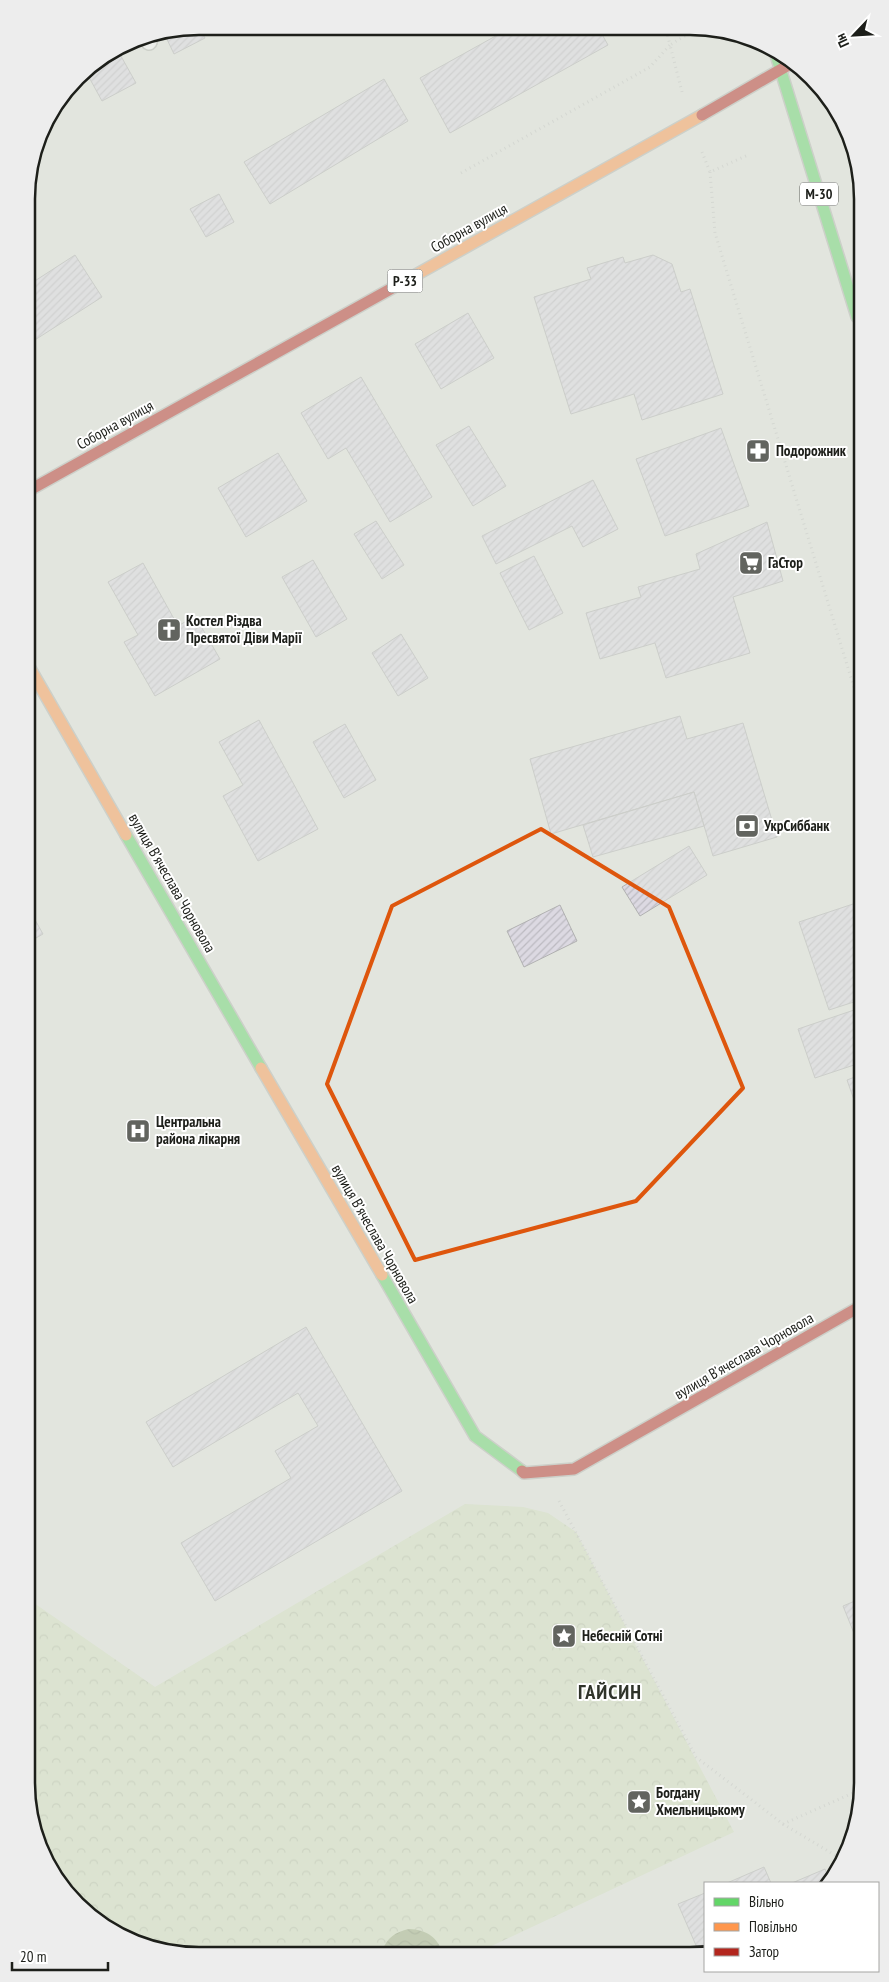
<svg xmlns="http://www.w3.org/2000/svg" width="889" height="1982" font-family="'PT Sans Narrow',sans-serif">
<defs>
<pattern id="forest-crowns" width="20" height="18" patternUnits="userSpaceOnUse" patternTransform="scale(1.25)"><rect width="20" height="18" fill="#d4e0c0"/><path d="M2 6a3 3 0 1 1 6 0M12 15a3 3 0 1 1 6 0" fill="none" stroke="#b6c0a4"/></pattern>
<pattern id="water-waves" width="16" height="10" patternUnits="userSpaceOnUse" patternTransform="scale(1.25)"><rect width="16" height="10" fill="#9dae80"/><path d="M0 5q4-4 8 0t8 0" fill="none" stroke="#7f8d68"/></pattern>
<pattern id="building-hatch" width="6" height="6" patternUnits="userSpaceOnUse" patternTransform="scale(1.25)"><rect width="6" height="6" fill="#dcd9e2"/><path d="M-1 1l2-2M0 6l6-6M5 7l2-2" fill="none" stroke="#bcbac1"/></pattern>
</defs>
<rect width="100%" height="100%" fill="#e2e5de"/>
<path fill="url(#forest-crowns)" d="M465,1504l58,3 25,6 28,19 158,300 -253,119 -316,1 -80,-39 -30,-34 -23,-51 -1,-227 124,86z"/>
<path fill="url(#water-waves)" d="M409,1929c17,1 27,7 33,22h-60c5,-13 13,-19 27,-22z"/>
<g fill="url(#building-hatch)" stroke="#b1b1b1">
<path d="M199,26l6,12 -31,16 -10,-21z"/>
<path d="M510,28l89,1 9,16 -158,88 -30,-55z"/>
<path d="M117,49l19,34 -34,18 -17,-31z"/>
<path d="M384,79l24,42 -138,83 -26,-42z"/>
<path d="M219,194l15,28 -28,15 -16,-28z"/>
<path d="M75,255l27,42 -75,48v-59z"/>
<path d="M653,255l19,9 9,28 9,-3 33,105 -81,26 -8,-26 -63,20 -37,-117 57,-18 -4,-11 36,-11 2,6z"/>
<path d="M468,313l26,45 -53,31 -26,-45z"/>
<path d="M361,377l71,120 -42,25 -44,-74 -18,11 -27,-46z"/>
<path d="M469,426l37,60 -33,20 -37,-61z"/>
<path d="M721,428l28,78 -84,30 -29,-77z"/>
<path d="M278,453l29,48 -61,36 -28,-49z"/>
<path d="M593,480l25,49 -35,18 -11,-21 -76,38 -14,-28z"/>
<path d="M376,521l28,44 -22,14 -28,-45z"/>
<path d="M767,522l16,59 -50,16 17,56 -84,25 -11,-35 -55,16 -14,-46 55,-16 -3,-10 62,-18 -4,-15z"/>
<path d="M534,556l29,57 -34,17 -29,-57z"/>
<path d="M313,560l34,59 -31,18 -34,-60z"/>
<path d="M143,563l35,63 17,-10 25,43 -65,37 -31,-54 14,-7 -30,-53z"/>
<path d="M401,634l27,44 -30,18 -26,-43z"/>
<path d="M680,716l7,23 56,-16 34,114 -64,19 -19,-64 -143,42 -21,-75z"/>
<path d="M259,720l59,109 -60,32 -35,-65 20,-11 -24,-43z"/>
<path d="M345,724l31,56 -32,18 -31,-56z"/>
<path d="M694,792l10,34 -111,31 -10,-32z"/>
<path d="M689,846l18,29 -67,41 -18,-29z"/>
<path d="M859,902l1,98 -31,10 -30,-88z"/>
<path d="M560,905l17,36 -53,26 -17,-36z"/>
<path d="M29,909l14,25 -14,8z"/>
<path d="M860,1008v55l-45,15 -17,-49z"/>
<path d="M860,1075v42l-13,-37z"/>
<path d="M306,1327l96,164 -187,110 -34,-58 110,-65 -16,-27 43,-25 -20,-33 -125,74 -27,-45z"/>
<path d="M862,1598v55l-19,-47z"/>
<path d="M764,1867l7,16h-44z"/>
<path d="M825,1869l5,12 -2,2h-36z"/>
<path d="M705,1893v57h-7l-20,-46z"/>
</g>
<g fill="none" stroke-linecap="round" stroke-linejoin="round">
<defs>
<path id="lane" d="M146,37l3,5"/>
<g id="fast">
<path d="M776,55l81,262"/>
<path d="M126,835l135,233"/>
<path d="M382,1275l93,161 47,35"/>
</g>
<g id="slow">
<path d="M396,286l306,-171"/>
<path d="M28,665l98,170"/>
<path d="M261,1068l121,207"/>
</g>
<g id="jam">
<path d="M702,115l90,-52"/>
<path d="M28,491l368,-205"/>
<path d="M522,1471l2,2 50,-4 287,-163"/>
</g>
</defs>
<use href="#lane" stroke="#b3b6b0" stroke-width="18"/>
<use href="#fast" stroke="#b3b6b0" stroke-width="14"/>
<use href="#slow" stroke="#b3b6b0" stroke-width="14"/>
<use href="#jam" stroke="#b3b6b0" stroke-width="14"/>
<g stroke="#c5c6c3" stroke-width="3" stroke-dasharray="1 4" stroke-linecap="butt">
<path d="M682,92l-12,-47 26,-16"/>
<path d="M833,116l5,-3"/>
<path d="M702,152l8,20 38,-17"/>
<path d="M710,172l5,61 144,471"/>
<path d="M461,173l189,-106 20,-22 -4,-16"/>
<path d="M559,1501l137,256 87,67 79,-35"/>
<path d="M783,1824l60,36"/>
</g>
<use href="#lane" stroke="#fbfbfa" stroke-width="15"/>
<use href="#fast" stroke="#63d668" stroke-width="11"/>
<use href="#slow" stroke="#ff974d" stroke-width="11"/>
<use href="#jam" stroke="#b3261e" stroke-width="11"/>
</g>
<path d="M0 0H889V1982H0ZM541,829l128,78 74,181 -107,113 -221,59 -88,-176 65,-178z" fill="#e2e5de" fill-opacity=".55" fill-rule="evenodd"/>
<path fill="none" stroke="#de560d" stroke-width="4" stroke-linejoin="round" d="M541,829l128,78 74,181 -107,113 -221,59 -88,-176 65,-178z"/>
<defs>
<symbol id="pharmacy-square" viewBox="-11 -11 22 22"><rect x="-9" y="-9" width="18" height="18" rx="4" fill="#62645f" stroke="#fff"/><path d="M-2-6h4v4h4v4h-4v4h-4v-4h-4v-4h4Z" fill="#fff"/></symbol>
<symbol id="supermarket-square" viewBox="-11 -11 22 22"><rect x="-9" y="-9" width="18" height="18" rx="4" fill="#62645f" stroke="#fff"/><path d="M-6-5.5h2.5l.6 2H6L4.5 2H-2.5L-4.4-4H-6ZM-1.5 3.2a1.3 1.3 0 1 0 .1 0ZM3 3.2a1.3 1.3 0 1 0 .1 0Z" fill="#fff"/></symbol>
<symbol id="church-square" viewBox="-11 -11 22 22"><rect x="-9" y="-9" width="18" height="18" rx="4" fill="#62645f" stroke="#fff"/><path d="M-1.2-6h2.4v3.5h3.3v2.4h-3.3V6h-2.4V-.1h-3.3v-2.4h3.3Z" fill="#fff"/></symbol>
<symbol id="bank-square" viewBox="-11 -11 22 22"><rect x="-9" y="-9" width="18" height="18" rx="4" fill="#62645f" stroke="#fff"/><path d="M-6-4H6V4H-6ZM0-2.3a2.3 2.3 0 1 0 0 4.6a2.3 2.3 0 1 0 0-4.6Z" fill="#fff"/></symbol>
<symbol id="hospital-square" viewBox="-11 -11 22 22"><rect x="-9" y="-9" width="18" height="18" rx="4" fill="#62645f" stroke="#fff"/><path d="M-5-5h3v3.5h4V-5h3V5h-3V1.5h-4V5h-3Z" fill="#fff"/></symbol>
<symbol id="sight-square" viewBox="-11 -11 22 22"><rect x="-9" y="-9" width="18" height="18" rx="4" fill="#62645f" stroke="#fff"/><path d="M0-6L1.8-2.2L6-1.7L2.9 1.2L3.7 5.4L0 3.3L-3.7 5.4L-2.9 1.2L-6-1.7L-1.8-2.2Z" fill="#fff"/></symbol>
</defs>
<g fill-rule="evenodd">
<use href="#pharmacy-square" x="744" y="437" width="28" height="28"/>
<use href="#supermarket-square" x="737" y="549" width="28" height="28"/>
<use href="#church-square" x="155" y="616" width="28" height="28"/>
<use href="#bank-square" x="733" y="812" width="28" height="28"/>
<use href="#hospital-square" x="124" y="1117" width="28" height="28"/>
<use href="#sight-square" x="550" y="1622" width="28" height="28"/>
<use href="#sight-square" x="625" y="1788" width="28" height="28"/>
</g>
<g text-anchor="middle" stroke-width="4" stroke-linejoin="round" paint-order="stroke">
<g fill="#fff" stroke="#61625f" stroke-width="1">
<rect x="800" y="182.5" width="38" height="23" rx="4"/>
<rect x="387.5" y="269.5" width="35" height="23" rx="4"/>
</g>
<g font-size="14" font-weight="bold" fill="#1d1f1a">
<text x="819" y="199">М-30</text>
<text x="405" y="286">Р-33</text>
</g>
<g font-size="15" fill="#1d1f1a" stroke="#fff">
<text transform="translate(469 228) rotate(-29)" y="5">Соборна вулиця</text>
<text transform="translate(115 425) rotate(-29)" y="5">Соборна вулиця</text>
<text transform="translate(172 883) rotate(60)" y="5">вулиця Вʼячеслава Чорновола</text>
<text transform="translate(375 1234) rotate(60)" y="5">вулиця Вʼячеслава Чорновола</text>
<text transform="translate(744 1356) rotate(-30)" y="5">вулиця Вʼячеслава Чорновола</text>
</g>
<g font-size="15" font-weight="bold" fill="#1d1f1a" stroke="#fff" text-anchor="start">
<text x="776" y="456">Подорожник</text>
<text x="768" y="568">ГаСтор</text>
<text x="186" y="626">Костел Різдва<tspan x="186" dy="17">Пресвятої Діви Марії</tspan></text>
<text x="764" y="831">УкрСиббанк</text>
<text x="156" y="1127">Центральна<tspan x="156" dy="17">района лікарня</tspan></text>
<text x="582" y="1641">Небесній Сотні</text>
<text x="656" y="1798">Богдану<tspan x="656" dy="17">Хмельницькому</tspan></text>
</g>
<g font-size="20" font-weight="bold" letter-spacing="1" fill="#30342a" stroke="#fff">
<text x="610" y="1699">ГАЙСИН</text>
</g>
</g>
<path d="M0 0H889V1982H0ZM199 35H690A164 164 0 0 1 854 199V1783A164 164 0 0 1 690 1947H199A164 164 0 0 1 35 1783V199A164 164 0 0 1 199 35Z" fill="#ededed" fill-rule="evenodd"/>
<path fill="none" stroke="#1d1f1a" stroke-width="2.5" d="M199 35H690A164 164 0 0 1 854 199V1783A164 164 0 0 1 690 1947H199A164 164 0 0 1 35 1783V199A164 164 0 0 1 199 35Z"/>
<rect x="704" y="1882" width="175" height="90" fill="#ffffff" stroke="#a5a5a3"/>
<rect x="714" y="1898" width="25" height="8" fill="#63d668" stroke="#a5a5a3"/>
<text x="749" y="1907" font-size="15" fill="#1d1f1a">Вільно</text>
<rect x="714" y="1923" width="25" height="8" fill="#ff974d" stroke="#a5a5a3"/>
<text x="749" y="1932" font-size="15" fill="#1d1f1a">Повільно</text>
<rect x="714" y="1948" width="25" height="8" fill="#b3261e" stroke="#a5a5a3"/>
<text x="749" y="1957" font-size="15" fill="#1d1f1a">Затор</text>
<g transform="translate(854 35) rotate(245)" stroke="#ffffff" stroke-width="4" paint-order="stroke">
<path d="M0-4L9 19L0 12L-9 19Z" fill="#1d1f1a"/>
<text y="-8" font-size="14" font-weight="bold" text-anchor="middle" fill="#1d1f1a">Пн</text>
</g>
<path d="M12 1962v8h96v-8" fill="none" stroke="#1d1f1a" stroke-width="2.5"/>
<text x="20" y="1962" font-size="15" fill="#1d1f1a" stroke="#ffffff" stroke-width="4" paint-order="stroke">20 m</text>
</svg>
